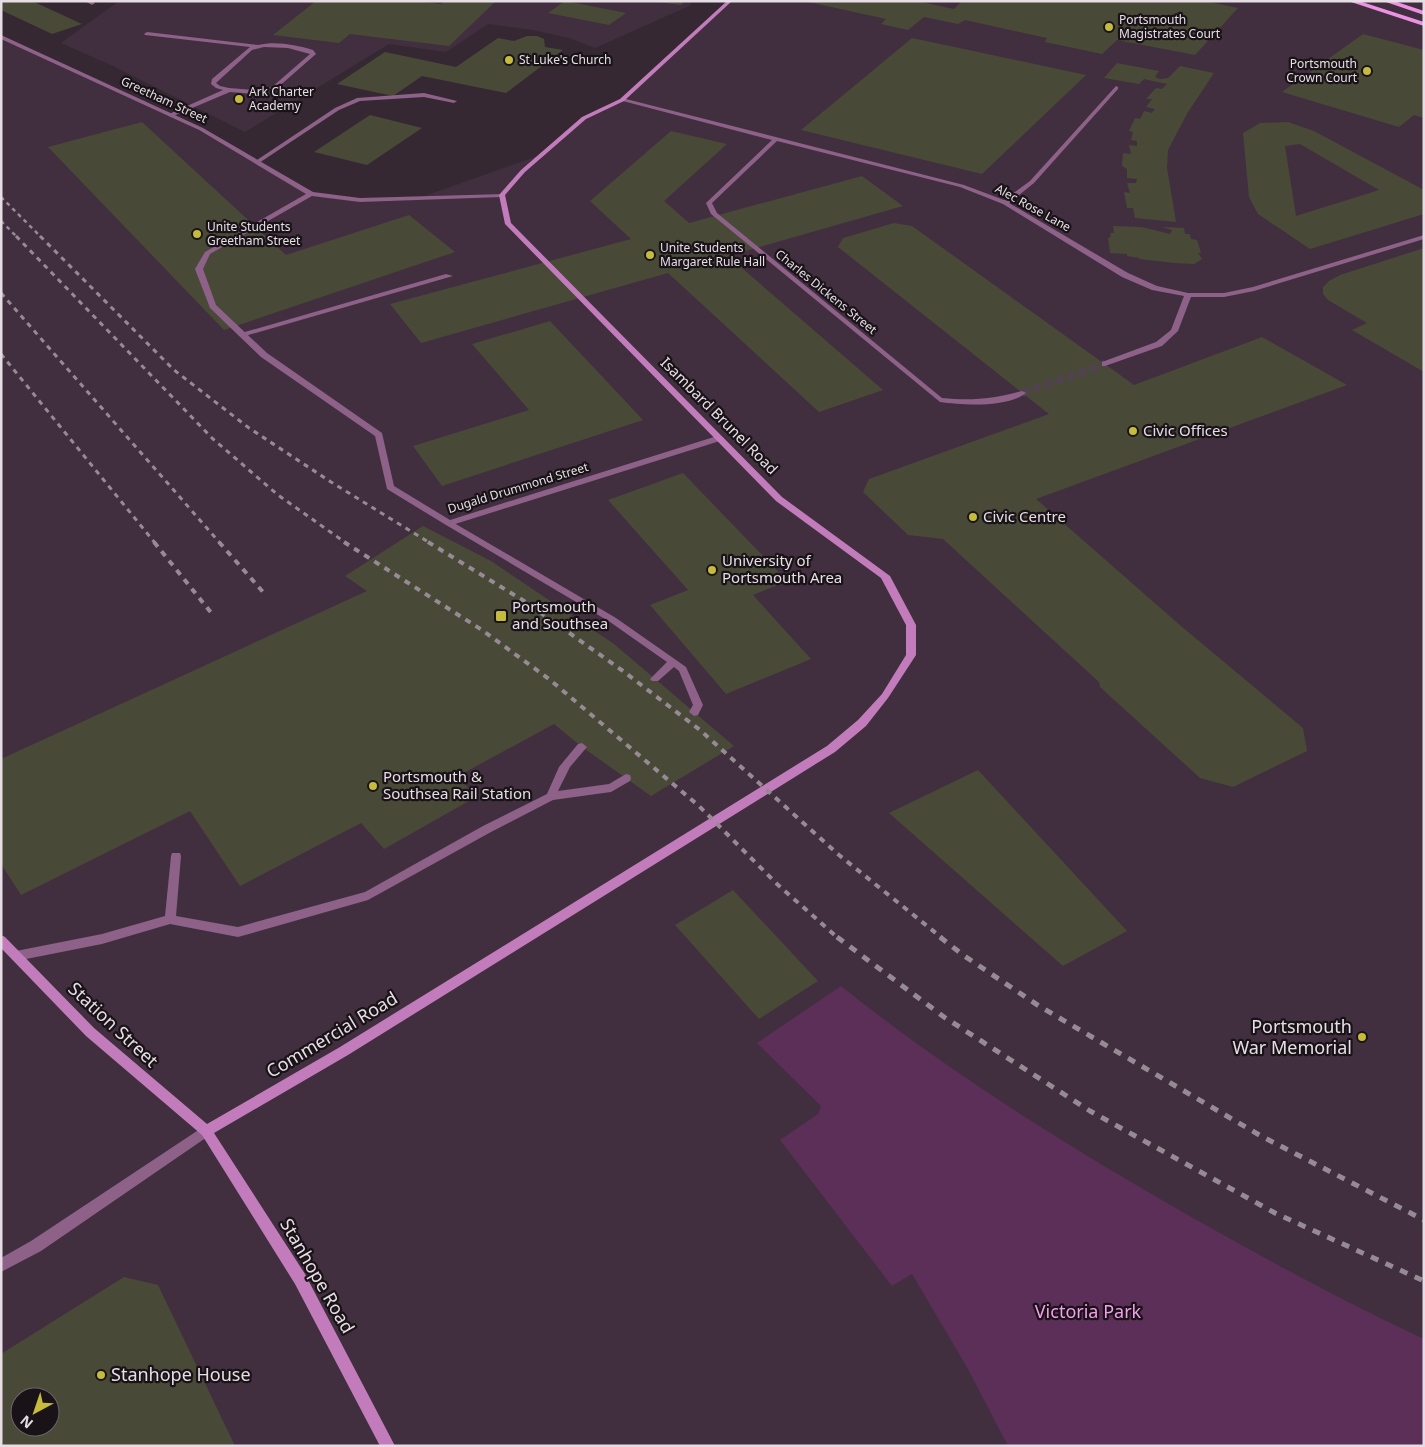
<svg xmlns="http://www.w3.org/2000/svg" width="1425" height="1447" font-family="'Noto Sans',sans-serif">
<rect width="100%" height="100%" fill="#352833"/>
<g fill="#412f3f" fill-rule="evenodd">
<path d="M119,1h574l-4,5 -94,42 -26,-10 -36,-8 -45,-6 -42,28 -57,-8 -144,88 -132,-66 -52,-23z"/>
<path d="M730,1h694v1445h-1423v-1409l170,78 140,79 49,6 59,-2 116,-41 49,-39 38,-18zM20,1397h30v30h-30z"/>
</g>
<path fill="#5b2f57" d="M841,986c110,88 229,162 352,232 76,43 152,84 231,121v107h-416l-40,-77 -56,-95 -20,12 -112,-146 38,-26 3,-8 -64,-63z"/>
<g fill="#494938" fill-rule="evenodd">
<path d="M1,1h31l50,23 -30,10 -51,-24z"/>
<path d="M316,1h102l23,3 2,-3h53l-47,45 -99,-12 -11,9 -66,-8z"/>
<path d="M565,1h1l60,12 -17,12 -61,-12z"/>
<path d="M650,1h35l-4,4z"/>
<path d="M804,1h113l37,8 8,-8h243l33,7 -43,47 -78,-15 -15,14 -57,-12 2,-4 -82,-18 -7,4 -34,-7 -16,13 -27,-6 5,-5z"/>
<path d="M1363,34l61,16v68l-10,-3 -15,12 -117,-35z"/>
<path d="M527,36h10l7,3 1,8 18,3 -57,43 -84,-17 -29,20 -56,-12 48,-32 71,15 42,-29 16,3z"/>
<path d="M912,38l174,37 -104,99 -181,-44z"/>
<path d="M1117,63l42,8 -4,6 5,2 8,-1 12,-12 34,7 -26,39 -20,38 -1,18 9,54 -41,-4 -2,-10h-6l-3,-16 6,1 -3,-10h9l1,-4 -10,-1v-9l-5,-3 1,-13 8,1 -2,-9 8,1v-5l-6,-1 2,-8 -4,-1 6,-13 5,1 4,-8 8,2 3,-4 -9,-2 6,-8h-6l10,-11 6,1 5,-5 -23,-5 -5,5 -35,-6z"/>
<path d="M370,115l52,13 -55,37 -53,-13z"/>
<path d="M142,122l144,133 123,-40 46,37 -231,78 -176,-183z"/>
<path d="M1288,122l26,9 110,59v24l-114,35 -52,-35 -9,-17 -6,-64 17,-10zM1300,144l79,46 -83,26 -11,-70z"/>
<path d="M671,131l56,13 -63,57 25,22 173,-47 41,30 -175,50 155,134 -64,22 -151,-139 -247,70 -31,-39 241,-65 -41,-38z"/>
<path d="M894,223l18,3 222,159 128,-48 85,48 -311,114 145,127 122,102 4,23 -74,36 -33,-9 -100,-91 -1,-5 -156,-143 -35,-4 -45,-43 6,-13 180,-65 -211,-167 5,-9z"/>
<path d="M1113,226l29,1 28,7 2,-4 -10,-3 22,1 1,6h5l1,5 6,1 4,13h-3l4,6 -8,5 -19,-1 -36,-4 1,-1 -13,-2v-2l-17,-1 -2,-15 3,-1 -1,-4h4z"/>
<path d="M1424,248v124l-72,-42 15,-7 -39,-23 -5,-6v-7l6,-6 11,-6z"/>
<path d="M550,321l93,99 -201,66 -29,-40 116,-36 -57,-66z"/>
<path d="M683,473l104,108 -34,14 58,64 -85,35 -76,-89 38,-15 -80,-90z"/>
<path d="M423,526l68,35 123,83 120,102 -83,50 -69,-49 -28,-23 -96,52 18,21 -92,52 -23,-26 -121,63 -50,-75 -169,84 -20,-31v-105l366,-168 -22,-15z"/>
<path d="M978,770l149,161 -64,35 -174,-153z"/>
<path d="M733,890l85,91 -59,38 -84,-94z"/>
<path d="M124,1277l34,8 77,161h-234v-92zM20,1397h30v30h-30z"/>
</g>
<g fill="none" stroke-linecap="round" stroke-linejoin="round">
<path stroke="#50434e" stroke-width="8" stroke-dasharray="8 4" stroke-linecap="butt" d="M1022,393l83,-29"/>
<g fill="#8d6188" fill-rule="evenodd">
<path d="M85,1h7l3,2 -3,2z"/>
<path d="M147,32l111,13c19,-4 37,0 55,5l3,4 -40,35 -22,5 -24,-2 -59,25 -2,-1v-2l54,-24 -7,-2 -5,-4 1,-5 38,-32 -105,-12 -1,-1zM264,47l24,1 22,6 -38,33 -18,3 -25,-2 -9,-2 -4,-3 36,-33z"/>
<path d="M424,93l33,8 -3,2 -30,-6 -64,4 -21,9 -80,53 -5,-1 81,-54 22,-10z"/>
<path d="M446,274l7,2 -208,60h-6l-1,-2z"/>
<path d="M449,520l167,98 70,49 17,38 -5,10 -4,1 -5,-4 4,-7 -14,-34 -5,-4 -16,14h-6l-2,-2 17,-17 -57,-40 -164,-97 -1,-2 1,-2z"/>
<path d="M582,743l5,4 -17,20 -12,24 51,-7 17,-10 4,1 1,3 -1,3 -19,11 -58,8 -62,32 -123,68 -130,37 -68,-13 -68,20 -86,17 -4,-2 -2,-3 2,-3 4,-2 86,-17 63,-18 6,-60 1,-3h8l1,3 -5,60 62,11 127,-35 118,-66 64,-32 12,-27 19,-23z"/>
</g>
<g fill="#8d6188" fill-rule="evenodd">
<path d="M1,35l202,93 110,64 47,6 144,-4v2l-2,1 -142,5 -48,-6 -102,58 -7,15 13,36 51,48 115,80 12,53 56,34 267,-84h3l4,2 -1,2 -271,85h-6l-59,-36 -12,-53 -114,-79 -51,-49 -15,-39 10,-17 101,-58 -107,-64 -198,-91z"/>
<path d="M1116,86l2,1v2l-84,94 -25,20 119,70 29,13 31,7h36l29,-6 171,-52v4l-170,52 -30,6h-33l-13,34 -16,15 -57,20h-3v-4l54,-20 15,-12 13,-34 -32,-6 -30,-13 -119,-73 -43,-17 -183,-46 -65,62 5,10 225,185c30,3 51,1 80,-7l4,2c-19,15 -63,12 -86,9l-229,-188 -5,-11 1,-1 65,-62 -153,-40 3,-2 342,87 40,15 26,-19z"/>
<path d="M206,1125l4,2 2,4 -2,4 -169,116 -40,21v-14l30,-17z"/>
</g>
<path fill="#c37cbb" fill-rule="evenodd" d="M727,1h5l-108,100 -38,18 -61,53 -20,23 6,28 271,274 108,79 26,49v30l-28,43 -22,28 -31,26 -487,303 -134,78 91,141 90,172h-15l-85,-162 -93,-149 -116,-99 -85,-88v-13l4,2 89,91 113,96 133,-77 487,-301 31,-26 24,-26 24,-39v-30l-25,-47 -105,-77 -271,-277 -6,-29 22,-25 61,-53 38,-18z"/>
<g fill="#ec91e3" fill-rule="evenodd">
<path d="M1348,1h11l65,21v4z"/>
<path d="M1383,1h11l30,10v4z"/>
</g>
<g stroke="#968b94" stroke-width="2.5" stroke-dasharray="4 4" stroke-linecap="butt">
<path d="M1,197l40,40"/>
<path d="M1,221l16,16"/>
</g>
<g stroke="#968b94" stroke-width="3" stroke-dasharray="5 5" stroke-linecap="butt">
<path d="M16,236l197,203 65,56 68,48"/>
<path d="M40,236l134,134 75,58 82,54 99,61"/>
<path d="M1,293l219,250"/>
<path d="M1,354l154,189"/>
</g>
<g stroke="#968b94" stroke-width="4" stroke-dasharray="6 6" stroke-linecap="butt">
<path d="M154,542l59,73"/>
<path d="M219,542l44,50"/>
<path d="M344,542l138,88 67,49 150,127 78,78 61,54"/>
<path d="M428,542l96,59 99,70 77,59 139,125 103,83"/>
</g>
<g stroke="#968b94" stroke-width="5" stroke-dasharray="8 8" stroke-linecap="butt">
<path d="M837,937l107,80 146,94 185,102 149,68"/>
<path d="M940,937l23,18 76,51 222,130 163,84"/>
</g>
</g>
<g fill="#c5bc3d" stroke="#191318" stroke-width="2">
<circle cx="1109" cy="27" r="5"/>
<circle cx="509" cy="60" r="5"/>
<circle cx="1367" cy="71" r="5"/>
<circle cx="239" cy="99" r="5"/>
<circle cx="197" cy="234" r="5"/>
<circle cx="650" cy="255" r="5"/>
<circle cx="1133" cy="431" r="5"/>
<circle cx="973" cy="517" r="5"/>
<circle cx="712" cy="570" r="5"/>
<rect x="495" y="610" width="12" height="12" rx="2.5"/>
<circle cx="373" cy="786" r="5"/>
<circle cx="1362" cy="1037" r="5"/>
<circle cx="101" cy="1375" r="5"/>
</g>
<g text-anchor="middle" stroke-width="4.5" stroke-linejoin="round" paint-order="stroke">
<g font-size="12" fill="#e7dee5" stroke="#191318" text-anchor="start">
<text x="1119" y="24">Portsmouth<tspan x="1119" dy="14">Magistrates Court</tspan></text>
<text x="519" y="64">St Luke's Church</text>
<text x="1357" y="68" text-anchor="end">Portsmouth<tspan x="1357" dy="14">Crown Court</tspan></text>
<text x="249" y="96">Ark Charter<tspan x="249" dy="14">Academy</tspan></text>
<text x="207" y="231">Unite Students<tspan x="207" dy="14">Greetham Street</tspan></text>
<text x="660" y="252">Unite Students<tspan x="660" dy="14">Margaret Rule Hall</tspan></text>
</g>
<g font-size="12" fill="#e7dee5" stroke="#191318">
<text transform="translate(164 100) rotate(25)" y="4">Greetham Street</text>
<text transform="translate(1033 208) rotate(29)" y="4">Alec Rose Lane</text>
<text transform="translate(826 292) rotate(39)" y="4">Charles Dickens Street</text>
<text transform="translate(518 488) rotate(-17)" y="4">Dugald Drummond Street</text>
</g>
<g font-size="15" fill="#e7dee5" stroke="#191318">
<text transform="translate(719 416) rotate(45)" y="5">Isambard Brunel Road</text>
</g>
<g font-size="15" fill="#e7dee5" stroke="#191318" text-anchor="start">
<text x="1143" y="436">Civic Offices</text>
<text x="983" y="522">Civic Centre</text>
<text x="722" y="566">University of<tspan x="722" dy="17">Portsmouth Area</tspan></text>
<text x="512" y="612">Portsmouth<tspan x="512" dy="17">and Southsea</tspan></text>
<text x="383" y="782">Portsmouth &amp;<tspan x="383" dy="17">Southsea Rail Station</tspan></text>
</g>
<g font-size="18" fill="#e7dee5" stroke="#191318">
<text transform="translate(113 1025) rotate(43)" y="6">Station Street</text>
<text transform="translate(332 1035) rotate(-31)" y="6">Commercial Road</text>
<text transform="translate(317 1276) rotate(60)" y="6">Stanhope Road</text>
</g>
<g font-size="18" fill="#e7dee5" stroke="#191318" text-anchor="end">
<text x="1352" y="1033">Portsmouth<tspan x="1352" dy="21">War Memorial</tspan></text>
<text x="111" y="1381" text-anchor="start">Stanhope House</text>
</g>
<g font-size="18" fill="#f69ded" stroke="#191318">
<text x="1088" y="1318">Victoria Park</text>
</g>
</g>
<rect width="1425" height="1447" fill="none" stroke="#e7dee5" stroke-width="5"/>
<g transform="translate(35 1412) rotate(220)"><circle r="24" fill="#191318" stroke="#6b646a"/>
<path d="M0-4L9 19L0 12L-9 19Z" fill="#c5bc3d"/>
<text y="-8" font-size="14" font-weight="bold" text-anchor="middle" fill="#e7dee5">N</text>
</g>
</svg>
